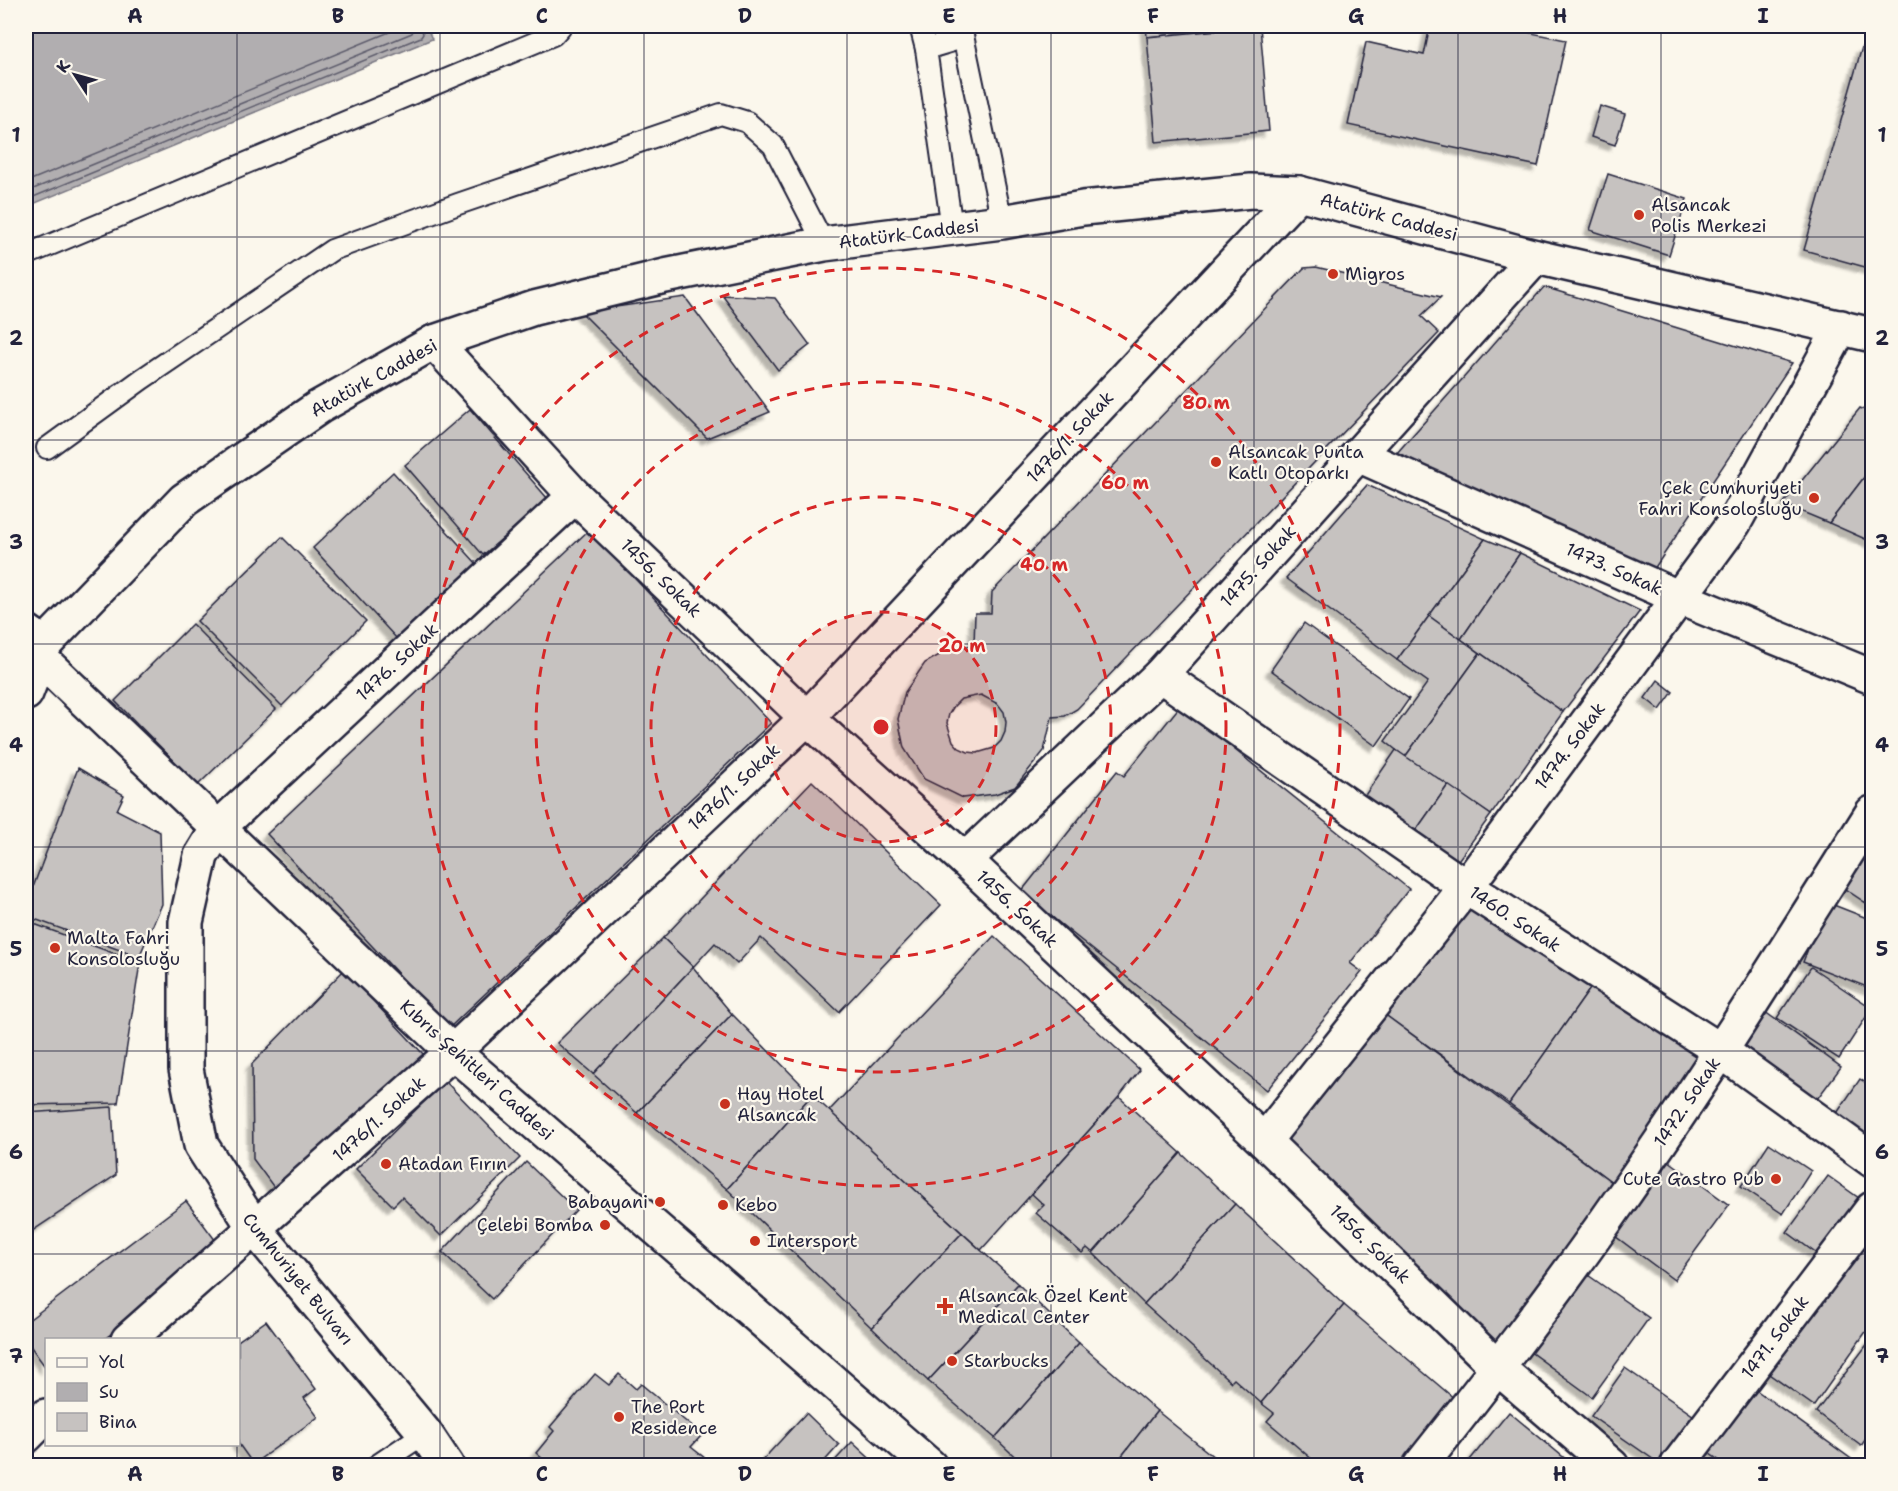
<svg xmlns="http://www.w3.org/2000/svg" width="1898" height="1491" font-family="'Shantell Sans',sans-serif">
<defs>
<filter id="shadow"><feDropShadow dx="-5.5" dy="5.5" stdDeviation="1.5" flood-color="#0004"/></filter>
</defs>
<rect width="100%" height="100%" fill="#fbf7ec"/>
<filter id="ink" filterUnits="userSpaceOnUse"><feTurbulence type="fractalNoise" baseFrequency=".0167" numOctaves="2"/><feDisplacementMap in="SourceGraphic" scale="12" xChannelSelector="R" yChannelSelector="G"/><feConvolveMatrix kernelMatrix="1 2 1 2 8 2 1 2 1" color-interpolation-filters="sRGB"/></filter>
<g filter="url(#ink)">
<path fill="#b1aeb0" stroke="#787681" stroke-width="1.5" d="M26,26h400l6,13 -406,168z"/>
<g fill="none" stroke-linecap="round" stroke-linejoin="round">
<g stroke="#5b5a6a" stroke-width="1.5">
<path d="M26,182l378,-156"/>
<path d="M26,192l386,-159 2,-7"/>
<path d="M26,200l395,-163 2,-3 -2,-8"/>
</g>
</g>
<g fill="#c6c2c0" stroke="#22223b" stroke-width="1.5" fill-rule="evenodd" filter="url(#shadow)">
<path d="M1146,26h114l-113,11z"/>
<path d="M1260,26l9,105 -113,11 -9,-105z"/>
<path d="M1430,26h67l69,14 -28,126 -190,-41 18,-83 58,13z"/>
<path d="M1862,47l10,3v219l-68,-19z"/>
<path d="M1600,106l25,8 -10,31 -24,-8z"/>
<path d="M1608,174l79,25 -18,56 -79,-25z"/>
<path d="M1316,267l125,30 -20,19 18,17 -362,376 -12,7 -13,1 -8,34 -29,36 -20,7 -32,4 -39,-19 -20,-31 -6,-29 7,-27 20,-29 25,-14 24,-4 1,-32h16l1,-21 312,-324zM981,695l17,9 6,8 2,10 -1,10 -4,9 -7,7 -17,5 -9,-1 -9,-4 -6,-7 -6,-18 2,-9 5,-8 7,-7z"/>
<path d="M1544,287l248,76 -140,209 -256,-118z"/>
<path d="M722,295l53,3 35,47 -32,25z"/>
<path d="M685,297l85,115 -63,26 -126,-126z"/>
<path d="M1860,408l12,5v54l-43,56 -46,-19z"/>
<path d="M470,409l78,90 -65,56 -78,-90z"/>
<path d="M1872,467v75l-43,-19z"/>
<path d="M393,472l84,92 -80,75 -84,-91z"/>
<path d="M1367,485l118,54 -88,121 -111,-82z"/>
<path d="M589,530l182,193 -322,305 -182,-194z"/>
<path d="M282,537l84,84 -84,85 -85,-85z"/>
<path d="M1485,539l35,14 -59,86 -32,-23z"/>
<path d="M1520,553l120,58 -77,101 -102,-73z"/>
<path d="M1429,616l51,37 -75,104 -20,-16 43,-59 -31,-22z"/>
<path d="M1304,623l105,76 -33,47 -105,-76z"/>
<path d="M192,624l84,85 -78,76 -83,-84z"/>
<path d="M1480,653l83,59 -72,103 -86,-58z"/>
<path d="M1658,680l15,12 -13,18 -15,-12z"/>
<path d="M1180,706l229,183 -59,74 12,9 -95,118 -246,-198 96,-121 7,5z"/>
<path d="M1396,750l52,35 -36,51 -51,-35z"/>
<path d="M78,768l46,27 -7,15 43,22 2,72 -23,53 -113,-41v-10z"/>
<path d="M812,781l129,124 -102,107 -78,-74 -24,26 -22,-21 -22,24 -30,-29z"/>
<path d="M1448,785l43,30 -37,51 -42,-30z"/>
<path d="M1872,838v69l-30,-20z"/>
<path d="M1826,902l46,18v69l-69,-27z"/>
<path d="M1468,906l124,80 -83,118 -125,-90z"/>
<path d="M26,921l114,42 -22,140 -92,2z"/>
<path d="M994,936l146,134 -21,27 -138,153 -152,-139z"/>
<path d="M663,938l30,29 -100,107 -36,-31z"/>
<path d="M693,967l39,47 -95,99 -44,-39z"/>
<path d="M1811,967l61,41 -33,51 -62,-41z"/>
<path d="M344,970l81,86 -150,133 -22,-30 -1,-95z"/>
<path d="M1592,986l108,67 -87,130 -104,-79z"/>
<path d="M1761,1009l80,58 -27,36 -80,-58z"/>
<path d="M732,1014l80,81 -85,94 -90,-76z"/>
<path d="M1384,1014l229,169 -117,160 -212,-202z"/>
<path d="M1860,1079l12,8v66l-43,-28z"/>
<path d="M445,1081l75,77 -79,78 -39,-39 -9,9 -37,-37z"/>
<path d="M812,1095l150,138 -90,95 -145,-139z"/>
<path d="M1119,1097l62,56 -88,100 -6,-5 -5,5 -46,-40 8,-8 -12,-11z"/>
<path d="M112,1107l4,68 -90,60v-122z"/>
<path d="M1769,1143l42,28 -28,43 -42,-28z"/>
<path d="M1181,1153l54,51 -91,100 -51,-51z"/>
<path d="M1669,1161l60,44 -55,75 -59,-44z"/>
<path d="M526,1162l50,48 -84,89 -50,-47z"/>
<path d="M1828,1176l35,25 -42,56 -34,-25z"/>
<path d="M186,1201l36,48 -119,91h-57v28l-20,-28v-18z"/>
<path d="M1235,1204l109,101 -83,98 -27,-24 -3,3 -87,-78z"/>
<path d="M1872,1228v95l-58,83 -45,-32z"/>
<path d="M962,1233l56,51 -90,97 -56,-53z"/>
<path d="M1585,1273l64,45 -57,79 -63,-46z"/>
<path d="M1018,1284l61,59 -84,95 -67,-57z"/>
<path d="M1344,1305l118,100 -52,61h-90l-53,-45 7,-8 -13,-10z"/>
<path d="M266,1321l50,68 -12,9 14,19 -65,47 -15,-21v-102z"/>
<path d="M1872,1338v92l-11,16 -45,-34z"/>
<path d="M1079,1343l78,68 -43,55h-89l-30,-28z"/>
<path d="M1625,1368l69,48 -34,48 -69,-48z"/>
<path d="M595,1374l14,11 10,-11 17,15 5,-5 61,51 -11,12 15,12 -5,7h-150l-15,-13 18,-22 -4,-4z"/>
<path d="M1752,1387l109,79h-134l-21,-15z"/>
<path d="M1157,1411l68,55h-111z"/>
<path d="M1509,1412l65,54h-109z"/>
<path d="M806,1413l33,32 -19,21h-63z"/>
<path d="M852,1442l26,24h-48z"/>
</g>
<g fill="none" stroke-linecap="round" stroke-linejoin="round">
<defs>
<g id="lane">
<path d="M920,26l6,23 26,179"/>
<path d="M961,26l41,196"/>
<path d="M926,49l37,-11"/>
<path d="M26,255l527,-220 8,-9"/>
<path d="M47,448l95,-69 190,-129 126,-46 263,-90 26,8 26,23 51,99"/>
<path d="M376,1466l49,-33"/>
</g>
<g id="street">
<path d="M434,342l141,154 232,222 158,142 299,281 234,227 114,98"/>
<path d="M1358,455l322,143 192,79"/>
<path d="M26,631l19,13 -19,49"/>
<path d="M40,658l413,394 477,414"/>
<path d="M1160,675l306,212 255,164 151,109"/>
<path d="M218,828l357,-332"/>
<path d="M965,860l195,-185 376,-418"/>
<path d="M1264,1141l202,-254 268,-364 107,-196"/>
<path d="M128,1340l325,-288 354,-334 492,-525"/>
<path d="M26,1436l20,-20"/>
<path d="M1420,1466c67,-84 133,-169 194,-257 91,-129 174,-263 258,-396"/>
<path d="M1677,1466l195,-257"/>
</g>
<g id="secondary">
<path d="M45,644l139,-144 135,-93 115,-65 100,-34 131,-32 159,-32 178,-22 81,-14 168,-17 48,2 237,64 336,78"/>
<path d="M218,828l-17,28 -15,66v147l15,76 54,84 170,204 22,33"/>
</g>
</defs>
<use href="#lane" stroke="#22223b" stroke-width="24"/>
<use href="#street" stroke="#22223b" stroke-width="38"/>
<use href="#secondary" stroke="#22223b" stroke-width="38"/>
<use href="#lane" stroke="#fbf7ec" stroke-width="20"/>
<use href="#street" stroke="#fbf7ec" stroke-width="33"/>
<use href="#secondary" stroke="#fbf7ec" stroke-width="33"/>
</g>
</g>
<path fill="none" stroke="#22223b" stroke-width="1.5" stroke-opacity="0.55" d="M237,26v1314M440,26v1440M644,26v1440M847,26v1440M1051,26v1440M1254,26v1440M1458,26v1440M1661,26v1440M26,237h1846M26,440h1846M26,644h1846M26,847h1846M26,1051h1846M26,1254h1846M237,1444v22"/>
<circle cx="881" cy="727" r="115" fill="#d62828" fill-opacity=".12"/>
<g fill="none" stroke="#d62828" stroke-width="3" stroke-dasharray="10 8">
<circle cx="881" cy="727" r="115"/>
<circle cx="881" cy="727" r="230"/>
<circle cx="881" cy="727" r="345"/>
<circle cx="881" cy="727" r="459"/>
</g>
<g fill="#c8321e" stroke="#fbf7ec" stroke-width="2">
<circle cx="1639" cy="215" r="6"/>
<circle cx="1333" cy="274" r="6"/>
<circle cx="1216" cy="462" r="6"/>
<circle cx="1814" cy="498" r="6"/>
<circle cx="55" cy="948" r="6"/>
<circle cx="725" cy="1104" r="6"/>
<circle cx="386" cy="1164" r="6"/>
<circle cx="1776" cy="1179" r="6"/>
<circle cx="660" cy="1202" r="6"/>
<circle cx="723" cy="1205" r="6"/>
<circle cx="605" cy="1225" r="6"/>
<circle cx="755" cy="1241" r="6"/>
<path d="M942 1297h6v6h6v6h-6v6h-6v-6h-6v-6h6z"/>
<circle cx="952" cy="1361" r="6"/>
<circle cx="619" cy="1417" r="6"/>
</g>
<g text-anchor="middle" stroke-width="4.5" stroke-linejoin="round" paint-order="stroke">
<g font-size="18" fill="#22223b" stroke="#fbf7ec" text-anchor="start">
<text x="1651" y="211">Alsancak<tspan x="1651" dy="21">Polis Merkezi</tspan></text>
<text x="1345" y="280">Migros</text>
<text x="1228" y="458">Alsancak Punta<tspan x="1228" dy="21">Katlı Otoparkı</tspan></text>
<text x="1802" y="494" text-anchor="end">Çek Cumhuriyeti<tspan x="1802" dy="21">Fahri Konsolosluğu</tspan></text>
<text x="67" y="944">Malta Fahri<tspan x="67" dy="21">Konsolosluğu</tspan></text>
<text x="737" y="1100">Hay Hotel<tspan x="737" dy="21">Alsancak</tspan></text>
<text x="398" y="1170">Atadan Fırın</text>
<text x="1764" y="1185" text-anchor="end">Cute Gastro Pub</text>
<text x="648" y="1208" text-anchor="end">Babayani</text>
<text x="735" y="1211">Kebo</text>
<text x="593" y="1231" text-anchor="end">Çelebi Bomba</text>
<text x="767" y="1247">Intersport</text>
<text x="958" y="1302">Alsancak Özel Kent<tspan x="958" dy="21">Medical Center</tspan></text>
<text x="964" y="1367">Starbucks</text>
<text x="631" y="1413">The Port<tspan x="631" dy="21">Residence</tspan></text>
</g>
<g font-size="18" fill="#22223b" stroke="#fbf7ec">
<text transform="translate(1389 217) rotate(15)" y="6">Atatürk Caddesi</text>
<text transform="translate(909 234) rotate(-7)" y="6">Atatürk Caddesi</text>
<text transform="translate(374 378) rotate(-29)" y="6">Atatürk Caddesi</text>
<text transform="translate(1070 437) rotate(-47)" y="6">1476/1. Sokak</text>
<text transform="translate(1258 566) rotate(-48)" y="6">1475. Sokak</text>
<text transform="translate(1614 569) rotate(24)" y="6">1473. Sokak</text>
<text transform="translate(661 578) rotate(44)" y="6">1456. Sokak</text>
<text transform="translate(397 662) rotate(-43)" y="6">1476. Sokak</text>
<text transform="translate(1570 746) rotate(-53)" y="6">1474. Sokak</text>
<text transform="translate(734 787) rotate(-43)" y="6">1476/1. Sokak</text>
<text transform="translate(1017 909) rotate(43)" y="6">1456. Sokak</text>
<text transform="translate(1515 919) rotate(33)" y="6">1460. Sokak</text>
<text transform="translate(477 1070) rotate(42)" y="6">Kıbrıs Şehitleri Caddesi</text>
<text transform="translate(1687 1102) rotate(-56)" y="6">1472. Sokak</text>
<text transform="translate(379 1119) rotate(-42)" y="6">1476/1. Sokak</text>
<text transform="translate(1370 1244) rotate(44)" y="6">1456. Sokak</text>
<text transform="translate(298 1279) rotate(51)" y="6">Cumhuriyet Bulvarı</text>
<text transform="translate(1775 1337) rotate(-53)" y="6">1471. Sokak</text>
</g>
</g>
<circle cx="881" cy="727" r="9" fill="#d62828" stroke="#fbf7ec" stroke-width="3"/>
<g font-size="18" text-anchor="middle" font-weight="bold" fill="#d62828" stroke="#fbf7ec" stroke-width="4.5" stroke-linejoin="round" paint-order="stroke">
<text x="1206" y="409">80 m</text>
<text x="1125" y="489">60 m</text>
<text x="1044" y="571">40 m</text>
<text x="962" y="652">20 m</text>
</g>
<rect width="1898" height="1491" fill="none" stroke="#fbf7ec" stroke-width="66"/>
<rect x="45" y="1338" width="195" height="108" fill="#fbf7ec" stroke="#a4a2a5" stroke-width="1.5"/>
<rect x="57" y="1358" width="30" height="9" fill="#fbf7ec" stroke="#a4a2a5" stroke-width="1.5"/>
<text x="99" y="1368" font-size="18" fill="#22223b">Yol</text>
<rect x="57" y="1383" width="30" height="18" fill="#b1aeb0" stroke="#a4a2a5" stroke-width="1.5"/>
<text x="99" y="1398" font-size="18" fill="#22223b">Su</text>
<rect x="57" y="1413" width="30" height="18" fill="#c6c2c0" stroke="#a4a2a5" stroke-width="1.5"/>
<text x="99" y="1428" font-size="18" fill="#22223b">Bina</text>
<g transform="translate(75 75) rotate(306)" stroke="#fbf7ec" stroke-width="4.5" paint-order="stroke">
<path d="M0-4.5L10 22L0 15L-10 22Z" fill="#22223b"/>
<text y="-9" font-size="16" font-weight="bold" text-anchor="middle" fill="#22223b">K</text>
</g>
<rect x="33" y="33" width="1832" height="1425" fill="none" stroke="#22223b" stroke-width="2"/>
<g font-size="20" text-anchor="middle" font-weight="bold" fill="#22223b">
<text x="135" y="23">A</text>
<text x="338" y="23">B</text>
<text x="542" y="23">C</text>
<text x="745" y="23">D</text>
<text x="949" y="23">E</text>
<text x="1153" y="23">F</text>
<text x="1356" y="23">G</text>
<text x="1560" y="23">H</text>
<text x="1763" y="23">I</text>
<text x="16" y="142">1</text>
<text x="1882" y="142">1</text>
<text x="16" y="345">2</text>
<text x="1882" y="345">2</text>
<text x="16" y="549">3</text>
<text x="1882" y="549">3</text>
<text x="16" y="752">4</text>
<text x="1882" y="752">4</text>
<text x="16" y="956">5</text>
<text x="1882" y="956">5</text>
<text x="16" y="1159">6</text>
<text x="1882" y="1159">6</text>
<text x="16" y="1363">7</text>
<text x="1882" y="1363">7</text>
<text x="135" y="1481">A</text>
<text x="338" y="1481">B</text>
<text x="542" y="1481">C</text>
<text x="745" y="1481">D</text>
<text x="949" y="1481">E</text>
<text x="1153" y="1481">F</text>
<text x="1356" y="1481">G</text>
<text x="1560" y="1481">H</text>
<text x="1763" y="1481">I</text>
</g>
</svg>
